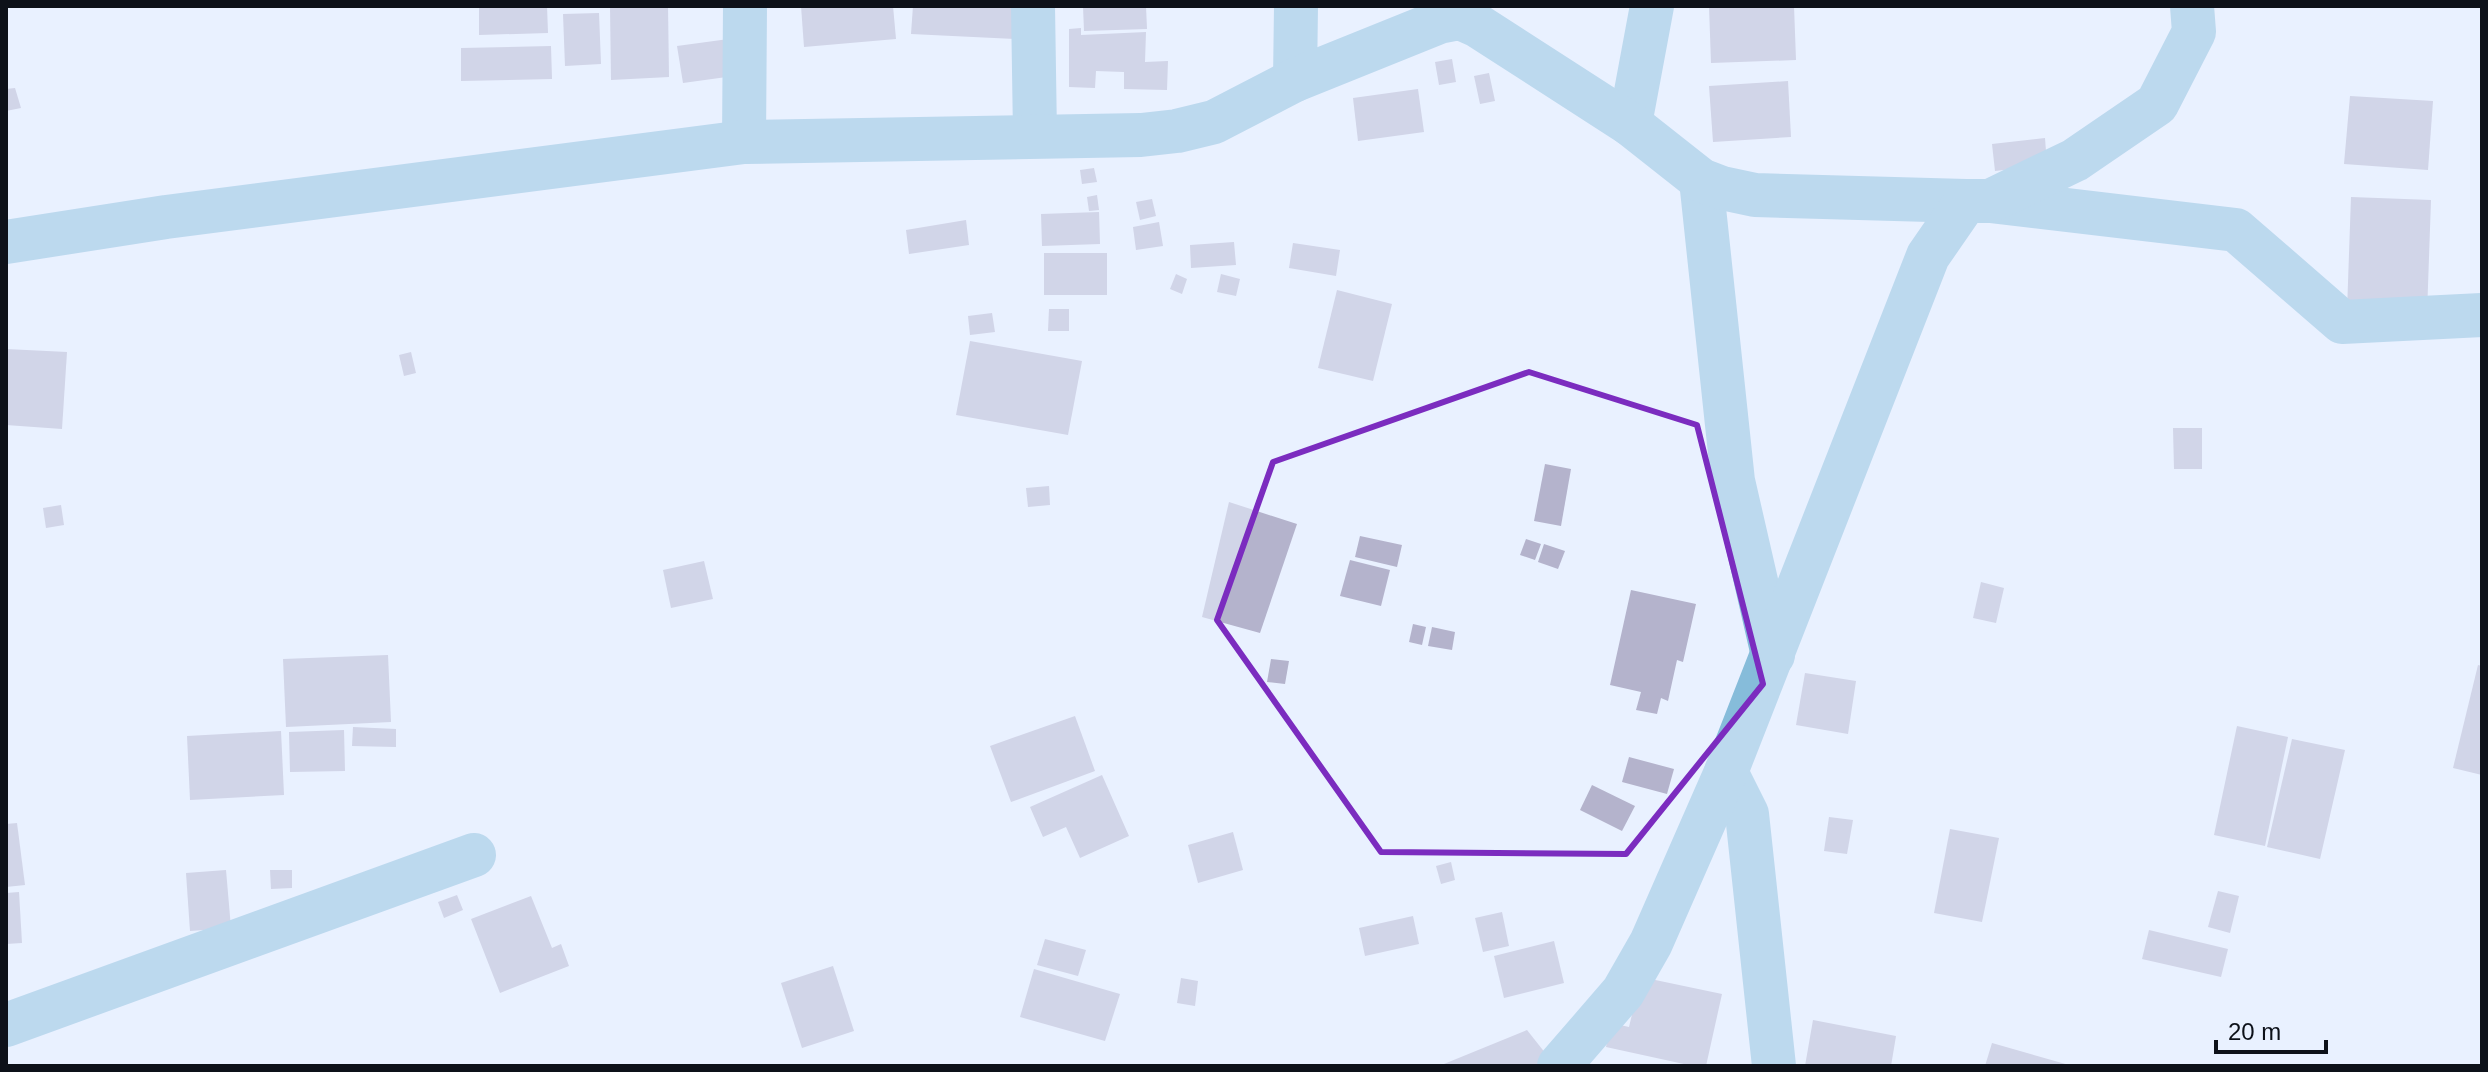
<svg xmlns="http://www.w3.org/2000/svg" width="2488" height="1072" font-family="Helvetica,sans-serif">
<rect width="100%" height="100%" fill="#e9f1ff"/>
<g fill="#b4b3cc">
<path d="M479,6h68l1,27 -69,2z"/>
<path d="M610,6h58l1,71 -58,3z"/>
<path d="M801,6h92l3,33 -92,8z"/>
<path d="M913,6l103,1 -1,32 -104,-5z"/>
<path d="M1083,6h63l1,23 -63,2z"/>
<path d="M1709,6h85l2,54 -85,3z"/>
<path d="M599,13l2,51 -36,2 -2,-52z"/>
<path d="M1081,28v7l65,-3 -1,30 23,-1 -1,29 -43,-1v-17l-28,-1 -1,17 -26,-1v-58z"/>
<path d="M736,38l5,37 -58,8 -6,-37z"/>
<path d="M551,46l1,33 -91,2v-33z"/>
<path d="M1452,59l4,23 -17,3 -4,-23z"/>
<path d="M1489,73l6,28 -15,3 -6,-28z"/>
<path d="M1788,81l3,56 -78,5 -4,-56z"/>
<path d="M15,88l6,20 -15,3v-22z"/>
<path d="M1418,89l6,43 -66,9 -5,-43z"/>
<path d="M2350,96l83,5 -5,69 -84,-6z"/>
<path d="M2045,138l2,27 -52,6 -3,-27z"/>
<path d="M1094,168l3,14 -15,2 -2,-14z"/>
<path d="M1097,195l2,15 -10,1 -2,-14z"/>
<path d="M2351,197l80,3 -4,114 -80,-3z"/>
<path d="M1152,199l4,17 -16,4 -4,-18z"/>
<path d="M1099,212l1,32 -58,2 -1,-32z"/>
<path d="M966,220l3,25 -60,9 -3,-24z"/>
<path d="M1159,222l4,24 -27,4 -3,-23z"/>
<path d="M1234,242l2,23 -45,3 -1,-23z"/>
<path d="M1293,243l47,7 -4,26 -47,-8z"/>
<rect x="1044" y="253" width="63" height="42"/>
<path d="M1176,274l11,5 -5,15 -12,-5z"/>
<path d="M1221,274l19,5 -4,17 -19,-4z"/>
<path d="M1337,290l55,14 -19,77 -55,-13z"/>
<path d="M1049,309h20v22h-21z"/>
<path d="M992,313l3,19 -25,3 -2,-19z"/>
<path d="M970,341l112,20 -14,74 -112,-20z"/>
<path d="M6,349l61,3 -5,77 -56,-4z"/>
<path d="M411,352l5,21 -12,3 -5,-21z"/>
<path d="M2173,428h29v41h-28z"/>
<path d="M1545,464l26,5 -10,57 -27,-5z"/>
<path d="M1049,486l1,19 -22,2 -2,-19z"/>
<path d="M1229,502l68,22 -37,109 -58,-16z"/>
<path d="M61,505l3,20 -18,3 -3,-20z"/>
<path d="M1360,536l42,9 -5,22 -42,-10z"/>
<path d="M1526,539l15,5 -6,16 -15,-5z"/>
<path d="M1544,544l21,7 -7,18 -20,-7z"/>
<path d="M1350,560l40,10 -9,36 -41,-10z"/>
<path d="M704,561l9,38 -42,9 -8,-38z"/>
<path d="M1981,582l23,6 -8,35 -23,-5z"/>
<path d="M1631,590l65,14 -13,58 -6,-2 -9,41 -7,-3 -4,16 -21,-4 5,-18 -31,-7z"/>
<path d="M1413,624l13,3 -4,18 -13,-3z"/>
<path d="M1432,627l23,5 -3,18 -24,-4z"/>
<path d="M388,655l3,67 -105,5 -3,-68z"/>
<path d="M1271,659l18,2 -4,23 -18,-2z"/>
<path d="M2478,665l4,1v109l-29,-7z"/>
<path d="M1805,673l51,8 -8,53 -52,-9z"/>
<path d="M1075,716l20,55 -84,31 -21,-56z"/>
<path d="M2237,726l51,11 -23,109 -51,-11z"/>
<path d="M353,727l43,2v18l-44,-1z"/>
<path d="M344,730l1,41 -55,1 -1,-40z"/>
<path d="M281,731l3,64 -94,5 -3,-64z"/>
<path d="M2292,739l53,11 -25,109 -53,-12z"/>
<path d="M1629,757l45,12 -7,25 -45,-12z"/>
<path d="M1102,775l27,61 -49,22 -14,-31 -23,10 -13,-30z"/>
<path d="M1592,785l43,21 -13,25 -42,-21z"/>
<path d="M1829,817l24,3 -6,34 -23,-3z"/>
<path d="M17,823l8,62 -19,2v-63z"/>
<path d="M1950,829l49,9 -17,84 -48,-9z"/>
<path d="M1233,832l10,38 -45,13 -10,-38z"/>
<path d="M1451,862l4,18 -14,4 -5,-18z"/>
<path d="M226,870l5,58 -41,3 -4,-58z"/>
<path d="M270,870h22v18l-21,1z"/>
<path d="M2218,891l21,5 -9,37 -22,-6z"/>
<path d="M19,892l3,51 -16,1v-51z"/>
<path d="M457,895l6,15 -19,8 -6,-16z"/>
<path d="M531,896l21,52 9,-4 8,22 -69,27 -29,-74z"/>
<path d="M1502,912l7,34 -26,6 -8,-34z"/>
<path d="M1413,916l6,28 -54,12 -6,-28z"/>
<path d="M2149,930l79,19 -7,28 -79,-18z"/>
<path d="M1045,939l41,11 -8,26 -41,-11z"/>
<path d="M1554,941l10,42 -60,15 -10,-42z"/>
<path d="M833,966l21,65 -52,17 -21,-65z"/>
<path d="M1034,969l86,25 -15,47 -85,-24z"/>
<path d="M1641,977l81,17 -16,72h-13l-87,-19 5,-24 18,4z"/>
<path d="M1181,978l17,3 -3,25 -18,-3z"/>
<path d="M1813,1020l83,16 -5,30h-86z"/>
<path d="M1527,1030l19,24 -8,12h-99z"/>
<path d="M1992,1043l77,22v1h-84z"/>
</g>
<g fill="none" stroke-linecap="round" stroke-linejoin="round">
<g stroke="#86bcda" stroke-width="44">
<path d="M1033,6l2,129"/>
<path d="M1295,80l1,-74"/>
<path d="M1630,124l22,-118"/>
<path d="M744,142l1,-136"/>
<path d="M1701,180l32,301 40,174"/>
<path d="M1990,201l246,29 106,92 140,-7"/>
<path d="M6,242l160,-25 578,-75 397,-7 36,-4 37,-9 81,-42 144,-58 21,-4 18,8 152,98 71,56 21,8 33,7 211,6"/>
<path d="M1726,772l21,42 27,252"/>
<path d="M6,1025l468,-170"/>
<path d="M1559,1066l64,-74 28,-49 75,-171 202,-516 38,-55h24l85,-41 82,-56 37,-72 -2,-26"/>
</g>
</g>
<path d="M0 0H2488V1072H0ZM1529,372l168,53 66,259 -137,170 -245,-2 -164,-232 56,-158z" fill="#e9f1ff" fill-opacity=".55" fill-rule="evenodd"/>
<path fill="none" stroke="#7b2cbf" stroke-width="6" stroke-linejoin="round" d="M1529,372l168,53 66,259 -137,170 -245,-2 -164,-232 56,-158z"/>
<rect width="2488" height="1072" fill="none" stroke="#0d1119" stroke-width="16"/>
<path d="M2216 1040v12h110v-12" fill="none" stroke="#0d1119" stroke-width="4"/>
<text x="2228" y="1040" font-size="24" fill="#0d1119" stroke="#e9f1ff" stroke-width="6" paint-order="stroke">20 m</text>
</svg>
